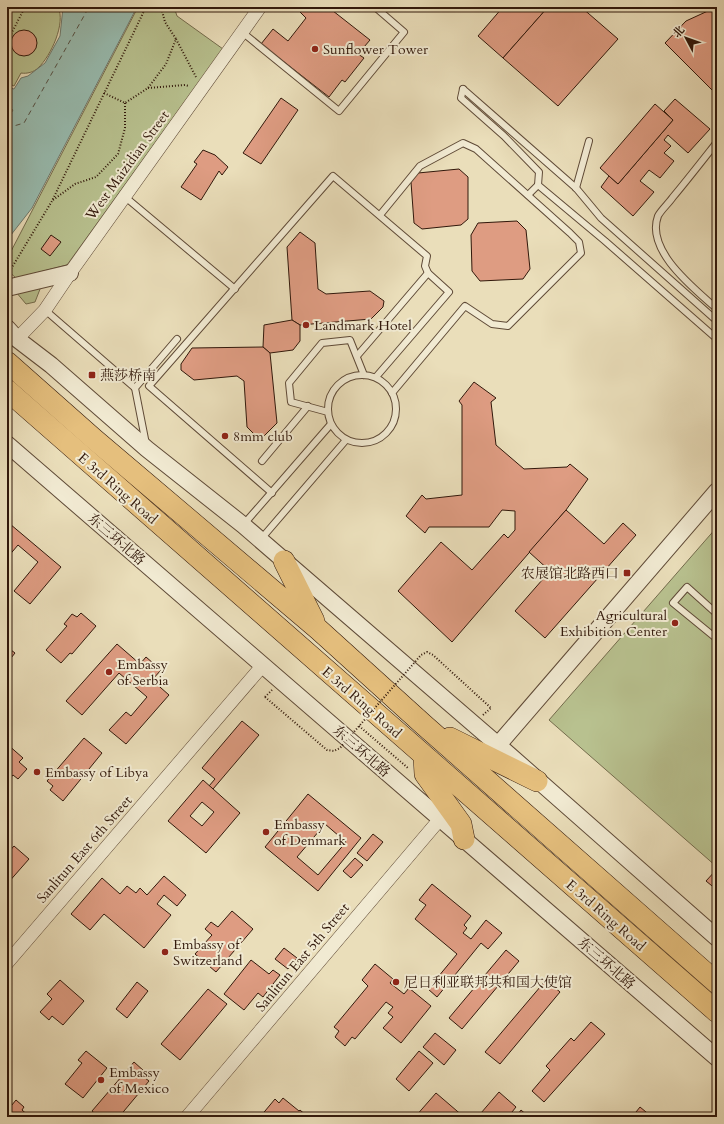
<svg xmlns="http://www.w3.org/2000/svg" width="724" height="1124" font-family="Cardo,'Noto Serif SC',serif">
<rect width="100%" height="100%" fill="#eadeba"/>
<filter id="stains"><feTurbulence type="fractalNoise" baseFrequency=".005" numOctaves="4"/><feColorMatrix values="0 0 0 0 .2 0 0 0 0 .09 0 0 0 0 .02 0 0 0 .5 -.17"/></filter>
<radialGradient id="worn" r=".72"><stop offset=".6" stop-color="#630" stop-opacity="0"/><stop offset="1" stop-color="#630" stop-opacity=".3"/></radialGradient>
<g fill="#b8c18f" stroke="#746c4d">
<path d="M7,7h51c8,16 -7,49 -20,61 -4,4 -11,6 -17,5l-7,13 -7,-3z"/>
<path d="M138,7h36l3,9 46,33 -156,216 -51,13 -9,-8v-11z"/>
<path d="M42,284l-7,18 -9,2 -10,-12z"/>
<path d="M717,527v340l-168,-147z"/>
</g>
<path fill="#98bcb0" stroke="#6f7a6e" d="M63,7h74l-105,201 -25,32v-120l6,-10 -6,-4v-19l7,2 7,-11 7,-2 17,-13 15,-27z"/>
<g fill="none" stroke-linecap="round" stroke-linejoin="round">
<path stroke="#555145" stroke-width="1" stroke-dasharray="5 4" stroke-linecap="butt" d="M7,128l17,-5 65,-116"/>
</g>
<g fill="#de9c82" stroke="#31180b" fill-rule="evenodd">
<path d="M296,7h32l42,33 -12,14 6,4 -19,24 -3,-2 -13,17 -68,-53 12,-15 15,12 18,-23 -6,-6 1,-1z"/>
<path d="M503,7h45l-45,51 -25,-22z"/>
<path d="M548,7h33l37,32 -60,67 -55,-48z"/>
<path d="M710,10h7v85l-52,-52 21,-22z"/>
<circle cx="24" cy="43" r="13"/>
<path d="M281,98l17,12 -37,54 -18,-11z"/>
<path d="M675,99l35,30 -22,24 -20,-18 -4,5 7,6 -7,7 10,8 -14,17 -11,-8 -9,11 14,11 -21,24 -32,-29 8,-11 9,8 55,-64 -9,-9z"/>
<path d="M655,104l18,16 -55,64 -18,-16z"/>
<path d="M203,150l12,5 13,12 -6,8 -3,-4 -18,29 -20,-13 16,-23 -3,-2z"/>
<path d="M459,169l9,8v42l-7,6 -39,4 -8,-6 -3,-41 7,-9z"/>
<path d="M517,221l9,9 4,39 -7,10 -43,2 -8,-10 -1,-36 7,-12z"/>
<path d="M300,232l15,11 3,46 8,5 44,-3 14,10 -1,6 -12,12 -71,6 -8,-5 -5,-73z"/>
<path d="M51,235l10,7 -11,14 -9,-7z"/>
<path d="M292,320l8,5v16l-7,9 -23,3 -7,-6 1,-22z"/>
<path d="M263,347l7,6 7,70 -17,17 -13,-13 -3,-46 -7,-5 -43,4 -13,-10v-6l11,-16z"/>
<path d="M474,382l22,16 -5,4 5,43 28,24 43,-2 3,-3 18,15 -22,31 -114,132 -54,-51 43,-49 31,28 32,-36 4,4 7,-8v-19l-13,-1 -13,17h-60l-4,6 -19,-17 16,-21 4,4 36,-4v-90l-3,-4z"/>
<path d="M566,510l38,34 19,-21 13,12 -91,103 -30,-27 35,-40 -21,-19z"/>
<path d="M10,524l51,43 -31,37 -16,-13 24,-29 -20,-17 -11,13v-31z"/>
<path d="M81,613l15,13 -24,28 -2,-1 -9,10 -15,-13 21,-24 -3,-2 8,-10 5,3z"/>
<path d="M117,644l23,20 6,-7 15,13 -9,10 17,15 -43,49 -17,-14 17,-18 5,4 16,-19 -28,-24 -37,42 -16,-14z"/>
<path d="M7,647l8,6 -8,10z"/>
<path d="M242,721l17,14 -46,54 -4,-3 6,-7 -13,-11z"/>
<path d="M84,738l18,15 -39,48 -13,-11 3,-4 -6,-5z"/>
<path d="M7,744l16,14 -4,4 8,7 -9,10 -5,-4 -6,7z"/>
<path d="M203,780l37,33 -34,40 -38,-32zM202,802l12,10 -12,14 -12,-10z"/>
<path d="M308,794l53,44 -43,53 -53,-44zM325,824l21,18 -28,33 -21,-18z"/>
<path d="M373,834l10,8 -16,19 -10,-8z"/>
<path d="M14,846l15,13 -22,25v-30z"/>
<path d="M355,858l8,7 -12,13 -8,-7z"/>
<path d="M717,869v21l-11,-9z"/>
<path d="M164,876l22,19 -9,11 -13,-11 -7,9 14,11 -27,33 -40,-34 -14,16 -19,-16 31,-36 18,16 7,-8 9,7 4,-5 7,7z"/>
<path d="M432,884l39,32 -7,9 3,3 -4,5 8,6 15,-19 16,13 -14,16 -7,-6 -44,54 -9,-8 29,-35 -42,-35 11,-14 -7,-5z"/>
<path d="M232,911l21,18 -37,43 -21,-18 17,-19 -7,-6 6,-7 7,5z"/>
<path d="M284,948l13,10 -9,11 -13,-10z"/>
<path d="M506,950l13,11 -57,68 -13,-11z"/>
<path d="M251,960l18,14 4,-4 7,5 -17,22 -5,-4 -14,17 -20,-16z"/>
<path d="M375,964l18,15 -3,4 14,11 5,-6 22,18 -30,37 -18,-15 10,-11 -5,-4 5,-6 -7,-5 -31,37 -3,-2 -7,9 -10,-9 4,-6 -5,-4 34,-41 -6,-6z"/>
<path d="M60,980l24,21 -21,24 -11,-9 -3,4 -9,-8 12,-13 -5,-5z"/>
<path d="M546,980l14,12 -60,72 -15,-12z"/>
<path d="M137,982l11,9 -21,27 -11,-9z"/>
<path d="M208,989l19,15 -47,56 -19,-16z"/>
<path d="M591,1022l14,12 -61,68 -12,-11 18,-21 -4,-4 25,-28 3,3z"/>
<path d="M435,1033l21,17 -12,15 -21,-18z"/>
<path d="M86,1051l21,17 -24,30 -18,-14 17,-21 -4,-3z"/>
<path d="M419,1051l14,12 -24,28 -13,-12z"/>
<path d="M134,1062l10,9 -3,4 8,6 -30,36h-20l-7,-6z"/>
<path d="M499,1092l17,15 -8,10h-22l-5,-4z"/>
<path d="M436,1093l28,24h-49z"/>
<path d="M283,1098l16,13 1,-1 8,7h-48l15,-18 4,4z"/>
<path d="M16,1100l8,7 -2,3 8,7h-23v-6z"/>
<path d="M640,1107l12,10h-20z"/>
<path d="M521,1110l8,7h-13z"/>
</g>
<g fill="none" stroke-linecap="round" stroke-linejoin="round">
<defs>
<g id="service">
<path d="M242,32l97,79 65,-79 -29,-25"/>
<path d="M463,89l-2,9 43,38 35,36 -1,13 67,56 112,98"/>
<path d="M463,89l113,99 25,30 116,103"/>
<path d="M717,142c-15,19 -29,37 -44,55 -4,6 -12,13 -15,19 -13,35 37,73 59,93"/>
<path d="M576,188l13,-47"/>
<path d="M528,195l10,-10"/>
<path d="M124,196l111,93"/>
<path d="M380,215l40,-49 43,-23 13,6 94,84 9,9 2,11 -73,73 -16,-2 -27,-18 -73,87"/>
<path d="M45,310l90,78"/>
<path d="M357,356l71,-83"/>
<circle cx="362" cy="409" r="34"/>
<path d="M328,412l-37,-10 -2,-19 33,-40 28,-3 14,35"/>
<path d="M146,444l-11,-56 42,-49"/>
<path d="M262,461l46,-55"/>
<path d="M272,493l-123,-107 184,-210 94,80 -2,10 3,7 21,19 -73,85"/>
<path d="M244,524l87,-100"/>
<path d="M261,539l85,-99"/>
<path d="M717,614l-30,-27 -14,16 44,36"/>
</g>
<g id="minor">
<path d="M17,339l28,-29 25,-37 190,-266"/>
<path d="M7,963l256,-298"/>
<path d="M187,1117l253,-298"/>
</g>
<g id="tertiary">
<path d="M7,288l63,-15"/>
<path d="M7,328l10,11 34,26 96,84 96,76 255,220 219,193"/>
<path d="M7,444l710,614"/>
<path d="M498,745l219,-254"/>
</g>
<g id="trunk">
<path d="M7,362l87,77 224,190 106,96 293,258"/>
<path d="M7,390l710,622"/>
<path d="M284,561l30,60"/>
<path d="M450,738l87,43"/>
<path d="M424,757l1,17 36,50 3,15"/>
</g>
</defs>
<use href="#service" stroke="#5f4a37" stroke-width="8"/>
<use href="#minor" stroke="#5f4a37" stroke-width="14"/>
<use href="#tertiary" stroke="#5f4a37" stroke-width="18"/>
<use href="#trunk" stroke="#31180b" stroke-width="22"/>
<g stroke="#31180b" stroke-width="2" stroke-dasharray="1 2" stroke-linecap="butt">
<path d="M176,39l20,38"/>
<path d="M7,42l18,-35"/>
<path d="M148,88l37,-3 4,1"/>
<path d="M104,93l21,10 23,-15 18,-24 10,-25 -11,-17 -4,-15"/>
<path d="M53,200l22,-16 21,-7 22,-23 7,-26v-25"/>
<path d="M8,274l44,-73 94,-194"/>
<path d="M265,697l7,-7"/>
<path d="M483,715l8,-7"/>
<path d="M359,726l49,42"/>
</g>
<use href="#service" stroke="#f1ead2" stroke-width="6"/>
<use href="#minor" stroke="#f1ead2" stroke-width="13"/>
<use href="#tertiary" stroke="#f1ead2" stroke-width="16"/>
<use href="#trunk" stroke="#e5bf7d" stroke-width="21"/>
<path stroke="#31180b" stroke-width="2" stroke-dasharray="1 2" stroke-linecap="butt" d="M265,697l62,53 7,1 6,-3 81,-93 6,-3 6,3 58,53"/>
</g>
<g fill="#8f2418" stroke="#f1ead2" stroke-width="1.5">
<circle cx="315" cy="49" r="4"/>
<circle cx="306" cy="325" r="4"/>
<rect x="88" y="371" width="8" height="8" rx="2"/>
<circle cx="225" cy="436" r="4"/>
<rect x="623" y="569" width="8" height="8" rx="2"/>
<circle cx="675" cy="623" r="4"/>
<circle cx="109" cy="672" r="4"/>
<circle cx="37" cy="772" r="4"/>
<circle cx="266" cy="832" r="4"/>
<circle cx="165" cy="952" r="4"/>
<circle cx="396" cy="982" r="4"/>
<circle cx="101" cy="1080" r="4"/>
</g>
<g text-anchor="middle" stroke-width="4" stroke-linejoin="round" paint-order="stroke">
<g font-size="14" fill="#31180b" stroke="#f1ead2" text-anchor="start">
<text x="323" y="54">Sunflower Tower</text>
<text x="314" y="330">Landmark Hotel</text>
<text x="100" y="380">燕莎桥南</text>
<text x="233" y="441">8mm club</text>
<text x="619" y="578" text-anchor="end">农展馆北路西口</text>
<text x="667" y="620" text-anchor="end">Agricultural<tspan x="667" dy="16">Exhibition Center</tspan></text>
<text x="117" y="669">Embassy<tspan x="117" dy="16">of Serbia</tspan></text>
<text x="45" y="777">Embassy of Libya</text>
<text x="274" y="829">Embassy<tspan x="274" dy="16">of Denmark</tspan></text>
<text x="173" y="949">Embassy of<tspan x="173" dy="16">Switzerland</tspan></text>
<text x="404" y="987">尼日利亚联邦共和国大使馆</text>
<text x="109" y="1077">Embassy<tspan x="109" dy="16">of Mexico</tspan></text>
</g>
<g font-size="14" fill="#31180b" stroke="#f1ead2">
<text transform="translate(127 165) rotate(-54)" y="5">West Maizidian Street</text>
<text transform="translate(118 488) rotate(41)" y="5">E 3rd Ring Road</text>
<text transform="translate(117 539) rotate(41)" y="5">东三环北路</text>
<text transform="translate(362 702) rotate(41)" y="5">E 3rd Ring Road</text>
<text transform="translate(362 751) rotate(41)" y="5">东三环北路</text>
<text transform="translate(84 849) rotate(-49)" y="5">Sanlitun East 6th Street</text>
<text transform="translate(606 915) rotate(41)" y="5">E 3rd Ring Road</text>
<text transform="translate(302 957) rotate(-50)" y="5">Sanlitun East 5th Street</text>
<text transform="translate(607 963) rotate(41)" y="5">东三环北路</text>
</g>
</g>
<rect width="724" height="1124" fill="none" stroke="#eadeba" stroke-width="24"/>
<rect x="8" y="8" width="708" height="1108" fill="none" stroke="#31180b" stroke-width="2"/>
<rect x="12" y="12" width="700" height="1100" fill="none" stroke="#31180b"/>
<g transform="translate(686 38) rotate(311)" stroke="#f1ead2" stroke-width="3" paint-order="stroke">
<path d="M0-3L7 15L0 10L-7 15Z" fill="#31180b"/>
<text y="-6" font-size="11" font-weight="bold" text-anchor="middle" fill="#31180b">北</text>
</g>
<rect width="100%" height="100%" filter="url(#stains)"/>
<rect width="100%" height="100%" fill="url(#worn)"/>
</svg>
